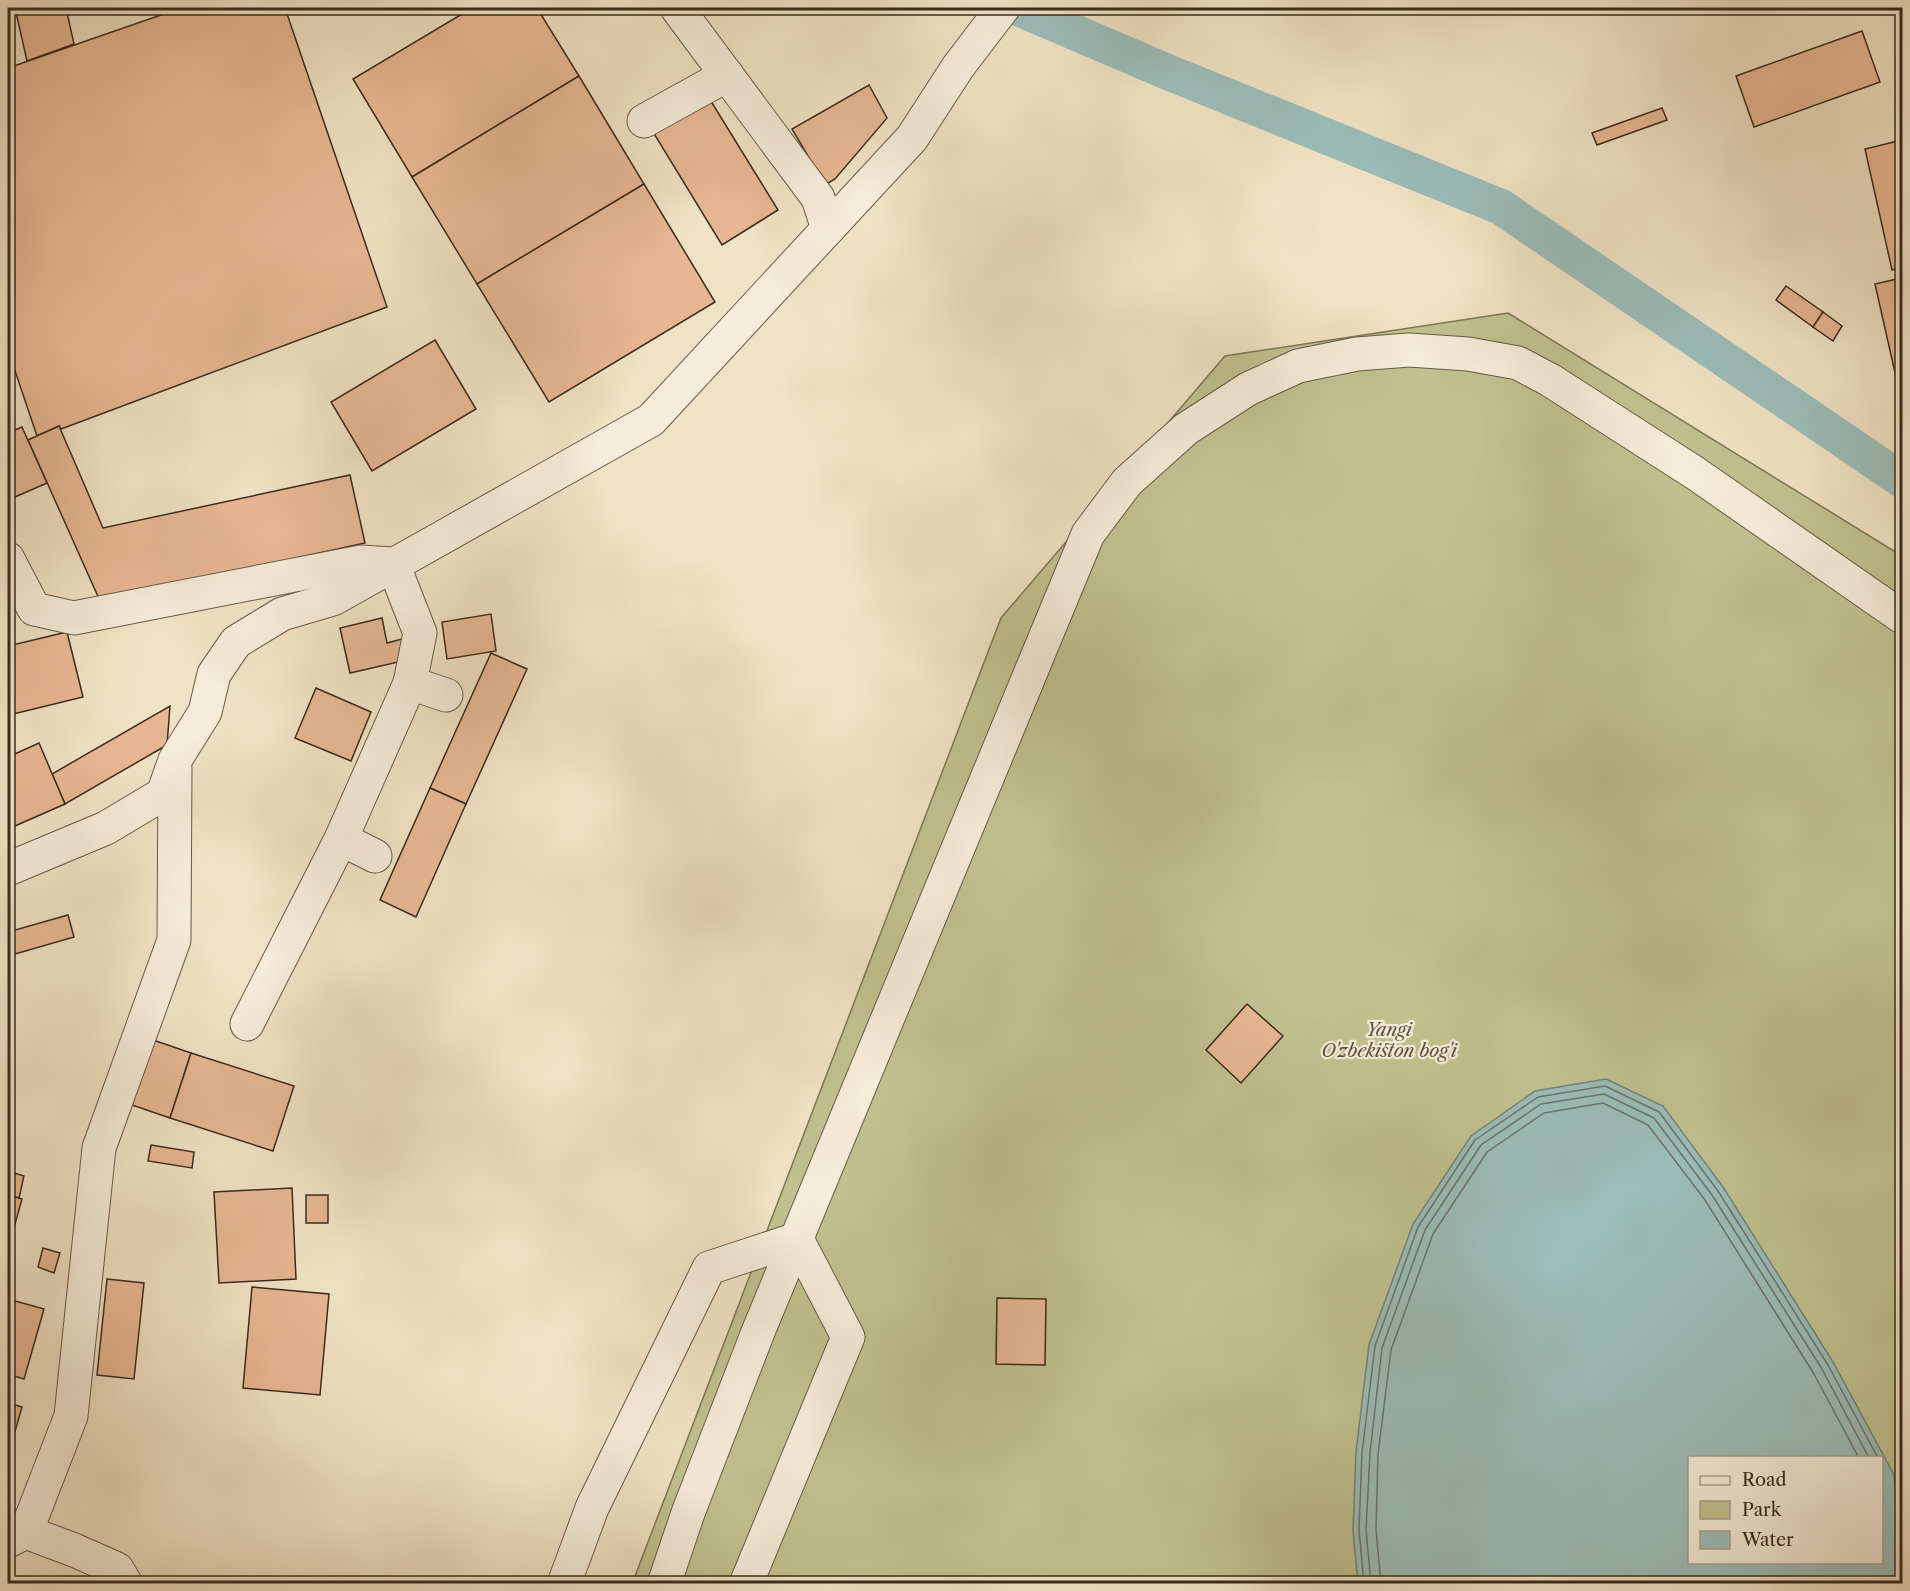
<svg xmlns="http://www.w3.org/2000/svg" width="1910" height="1591" font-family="'Libre Caslon Text',serif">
<rect width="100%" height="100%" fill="#f0e2c4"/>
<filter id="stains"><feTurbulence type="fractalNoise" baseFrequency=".00333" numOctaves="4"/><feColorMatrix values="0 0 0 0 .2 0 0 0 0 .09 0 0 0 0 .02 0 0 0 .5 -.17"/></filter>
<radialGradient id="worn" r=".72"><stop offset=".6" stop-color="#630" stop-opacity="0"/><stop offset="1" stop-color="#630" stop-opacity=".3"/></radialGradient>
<path fill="#c0c18f" stroke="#7c7657" stroke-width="1.5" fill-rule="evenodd" d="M1508,313l394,243v1027l-1270,1 369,-966 224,-262zM1690,1458h192v104h-192z"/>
<path fill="#9bbdb9" stroke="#74837b" stroke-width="1.5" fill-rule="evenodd" d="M1606,1079l57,27 60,81 110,175 60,111 9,47v63h-544l-5,-52 3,-79 13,-107 44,-121 58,-88 64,-45zM1690,1458h192v104h-192z"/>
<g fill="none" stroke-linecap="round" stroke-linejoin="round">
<g stroke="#6a746c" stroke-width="1.5">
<path d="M1364,1584l-5,-54 3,-77 13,-107 43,-119 57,-87 63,-43 67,-11 54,26 59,79 110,174 50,93"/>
<path d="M1371,1584l-5,-54 4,-77 12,-105 43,-118 56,-85 60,-41 63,-10 50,24 58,77 110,174 47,89"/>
<path d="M1381,1584l-5,-54 2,-76 13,-104 42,-116 54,-82 57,-39 59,-10 45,22 57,75 109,174 45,84"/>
</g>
<path stroke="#9bbdb9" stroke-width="36" d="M1018,8l152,65 331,134 401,273"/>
</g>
<g fill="#e8b792" stroke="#392b1f" stroke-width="1.5">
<path d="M15,8h51l8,36 -47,17z"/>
<path d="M181,8h104l102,299 -326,122 -2,-3 -22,10 -29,-86v-282z"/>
<path d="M472,8h65l42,68 -167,101 -59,-98z"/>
<path d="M1862,31l18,51 -126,45 -18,-51z"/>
<path d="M579,76l65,108 -167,100 -65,-107z"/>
<path d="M869,85l18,33 -52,61 -10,6 -33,-56z"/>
<path d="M709,98l69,112 -56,35 -69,-113z"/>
<path d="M1662,108l5,12 -70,25 -5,-12z"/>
<path d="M1898,141l4,19v107l-10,3 -27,-121z"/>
<path d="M644,184l71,118 -166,100 -72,-118z"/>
<path d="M1897,279l5,26v84l-4,-3 -23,-102z"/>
<path d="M1786,286l37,26 -10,15 -37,-27z"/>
<path d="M1823,312l19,14 -9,15 -20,-14z"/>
<path d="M435,340l41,69 -104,62 -41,-69z"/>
<path d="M59,426l44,102 247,-53 15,68 -265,58 -72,-161z"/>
<path d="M22,427l25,56 -39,17v-67z"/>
<path d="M491,614l5,37 -49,8 -5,-37z"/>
<path d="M382,618l5,25 15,-4 5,21 -57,13 -10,-45z"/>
<path d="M67,632l16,65 -74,18 -1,-69z"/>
<path d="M491,653l36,16 -61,135 -36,-16z"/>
<path d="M316,688l55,24 -20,49 -56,-23z"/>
<path d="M170,706l-3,39 -102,59 -13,-30z"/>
<path d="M39,743l26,61 -57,25v-72z"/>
<path d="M430,788l36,16 -50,113 -36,-17z"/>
<path d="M68,915l6,22 -66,19v-24z"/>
<path d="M1247,1004l36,32 -42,47 -35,-33z"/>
<path d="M153,1040l38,13 -21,65 -38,-13z"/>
<path d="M191,1053l103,33 -21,65 -103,-33z"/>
<path d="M151,1145l43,7 -2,16 -44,-7z"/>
<path d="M8,1171l16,5 -5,22 -11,-3z"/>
<path d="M292,1188l4,91 -77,4 -5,-91z"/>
<path d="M8,1195l14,4 -10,36 -4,-2z"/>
<rect x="306" y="1195" width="22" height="28"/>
<path d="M43,1248l17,5 -6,20 -16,-6z"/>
<path d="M107,1279l37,4 -10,96 -37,-4z"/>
<path d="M252,1287l77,7 -9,101 -77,-7z"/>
<path d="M997,1298l49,1 -1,66 -49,-1z"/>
<path d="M8,1299l36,10 -20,70 -16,-5z"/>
<path d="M8,1403l14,4 -13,45 -1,-1z"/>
</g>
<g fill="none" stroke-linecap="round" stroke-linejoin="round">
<defs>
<g id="minor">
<path d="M677,8l141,190 10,31"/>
<path d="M644,121l83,-46"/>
<path d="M8,559l26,50 40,9 287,-56 32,2 27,69 -10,50 -69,156 -94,185"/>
<path d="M410,683l36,12"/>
<path d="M341,839l34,17"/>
<path d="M8,869l98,-41 57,-34 12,-34 30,-48 9,-38 22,-32 46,-28 51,-15 318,-179 261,-282 46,-71 45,-59"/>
<path d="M26,1532l48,18 43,19 9,15"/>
<path d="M8,1541l18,-9 45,-116 28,-268 75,-208 1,-172"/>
<path d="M564,1584l28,-76 117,-240 88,-29 51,98 -102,247"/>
<path d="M664,1584l24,-71 70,-181 330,-798 39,-52 59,-53 62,-40 50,-23 59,-12 52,-4 59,4 50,9 32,17 145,93 207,144"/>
</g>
</defs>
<use href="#minor" stroke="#675948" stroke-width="35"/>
<use href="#minor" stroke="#f5ecd9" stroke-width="33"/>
</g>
<g text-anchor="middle" stroke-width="4.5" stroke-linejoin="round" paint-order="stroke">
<g font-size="18" font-style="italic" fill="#5b503b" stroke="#f5ecd9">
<text x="1389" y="1036">Yangi<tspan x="1389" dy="21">O'zbekiston bog'i</tspan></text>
</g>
</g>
<rect width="1910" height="1591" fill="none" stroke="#f0e2c4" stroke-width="30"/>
<rect x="9" y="9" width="1892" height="1573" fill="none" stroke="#392b1f" stroke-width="3"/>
<rect x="15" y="15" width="1880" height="1561" fill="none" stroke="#392b1f" stroke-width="1.5"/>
<rect x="1688" y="1456" width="195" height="108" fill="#f5ecd9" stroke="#aa9f8f" stroke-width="1.5"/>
<rect x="1700" y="1476" width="30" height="9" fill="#f5ecd9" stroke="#aa9f8f" stroke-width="1.5"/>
<text x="1742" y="1486" font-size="18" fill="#392b1f">Road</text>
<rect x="1700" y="1501" width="30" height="18" fill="#c0c18f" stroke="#aa9f8f" stroke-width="1.5"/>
<text x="1742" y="1516" font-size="18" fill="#392b1f">Park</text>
<rect x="1700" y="1531" width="30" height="18" fill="#9bbdb9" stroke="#aa9f8f" stroke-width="1.5"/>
<text x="1742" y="1546" font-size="18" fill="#392b1f">Water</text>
<rect width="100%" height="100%" filter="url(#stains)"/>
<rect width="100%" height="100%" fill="url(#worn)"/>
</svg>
